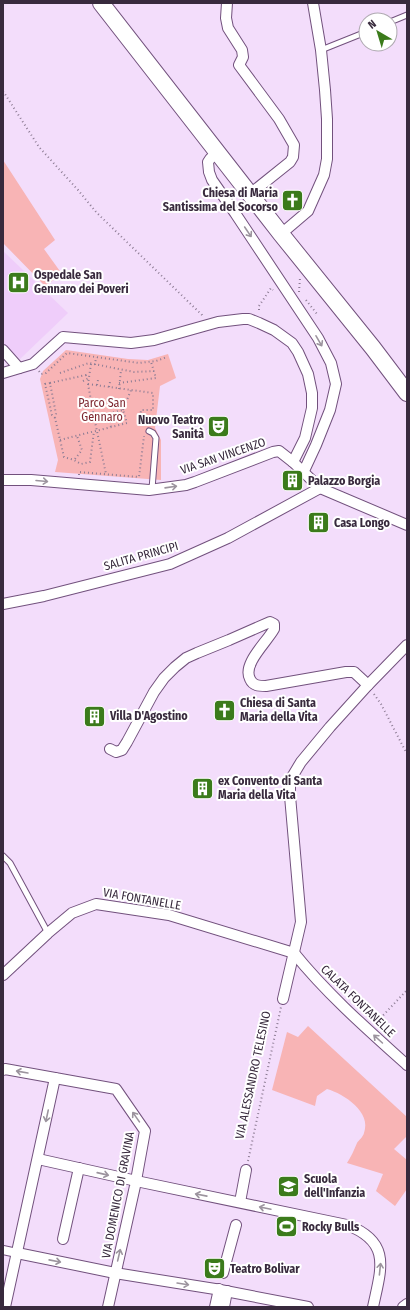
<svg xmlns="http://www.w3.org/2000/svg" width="410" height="1310" font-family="'Fira Sans Condensed',sans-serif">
<rect width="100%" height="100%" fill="#f3ddfb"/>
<path fill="#efcdfa" d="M3,251l65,62 -48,46 -17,-16z"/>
<g fill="#f8b4b5">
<path d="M3,160l52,80 -11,9 18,25 -17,12 -42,-43z"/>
<path d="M66,350l62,9 20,1 20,-6 8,24 -16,8 -5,42 6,12v40l-106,-8 3,-12 -18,-81 3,-8z"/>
<path d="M308,1026l99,91v19l-13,13 13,11v29l-12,17 -19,-15 7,-17 -36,-11c4,-6 7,-13 10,-20 2,-3 6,-6 7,-10 8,-21 -20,-39 -37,-44l-10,7 -2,10 -43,-16 15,-58 11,5z"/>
</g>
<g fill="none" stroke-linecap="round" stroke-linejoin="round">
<defs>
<g id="service">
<path d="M390,22l17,-7"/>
<path d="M321,50l45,-18"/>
<path d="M149,431l4,2 3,5 -4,51"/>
<path d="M3,856l7,7 38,70"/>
</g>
<path id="pedestrian" d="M3,1250l14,3"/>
<g id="minor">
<path d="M227,3l-1,15 2,10 14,22 1,7 -4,8 40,54 15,26 -1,12 -3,5 -40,32"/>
<path d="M217,152l-7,7 -2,3 1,10 3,8 23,33 83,125 13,25 5,21 -6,26 -14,35 -13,28"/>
<path d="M281,234l27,-23 16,-36 3,-16v-40l-2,-29 -4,-40 -8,-47"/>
<path d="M3,350l16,18"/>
<path d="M3,373l30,-9 30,-27 68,6 23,-3 64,-18 25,-3h6l10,4 15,7 18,13 6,9 10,22 4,19v15l-7,30 -12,24"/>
<path d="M3,480h28l118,10 37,-5 9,-3 78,-30 6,-1 14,11 27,26 87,37"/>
<path d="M3,604l41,-8 126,-32 58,-26 92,-50"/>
<path d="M110,749l6,3 6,-2 5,-8 27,-50 10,-14 11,-11 11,-9 11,-5 32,-13 41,-18 4,2v5c-7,13 -32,35 -24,50 3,7 9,7 16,7l80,-14h8l14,13"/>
<path d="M294,953c33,41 73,76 113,112"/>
<path d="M3,975l45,-42 24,-20 24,-9 73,11 125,38"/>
<path d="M283,999l18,-77 -11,-126v-11l2,-8 9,-15 29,-35 38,-42 39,-40"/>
<path d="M3,1070l2,-1 111,20 29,42 -10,55 -27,121"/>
<path d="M38,1159l103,23 206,43c45,17 34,44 26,82"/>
<path d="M240,1202l6,-32"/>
<path d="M63,1239l16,-71"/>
<path d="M17,1253l98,20 100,16 93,18"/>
<path d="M223,1273l13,-48"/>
<path d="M5,1307l50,-229"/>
<path d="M215,1307l4,-18"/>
<path d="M224,1307l3,-16"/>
<path d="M403,1307l4,-3"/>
</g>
<path id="primary" d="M101,3l180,231 92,114 34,45"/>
</defs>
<use href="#service" stroke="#72517d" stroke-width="7"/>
<use href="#pedestrian" stroke="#72517d" stroke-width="10"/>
<use href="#minor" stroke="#72517d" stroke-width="12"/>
<use href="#primary" stroke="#72517d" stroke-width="18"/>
<g stroke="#8d7c94" stroke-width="2" stroke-dasharray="1 3" stroke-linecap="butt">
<path d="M3,91l36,56 39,43 18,22 106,103 1,2"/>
<path d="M299,292l1,-14"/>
<path d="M306,300l11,14 -2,1"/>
<path d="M259,310v-4l12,-18 2,2"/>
<path d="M91,364l-3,20 6,33"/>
<path d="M95,365l1,-8"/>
<path d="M39,371l2,3 5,-1 21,-20 72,10 17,-2 11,-4"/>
<path d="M60,373l29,-10 45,9 20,-1"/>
<path d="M83,381l6,-3"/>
<path d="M50,383l36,-8 -1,-2"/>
<path d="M119,383l37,-5 -5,-16"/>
<path d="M88,384l65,9v17h-12l-1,9"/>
<path d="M97,385l1,-5"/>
<path d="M109,387l1,-5"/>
<path d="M119,389l2,-19"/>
<path d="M123,410l8,-20"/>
<path d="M108,414l3,13"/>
<path d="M55,418l-3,-3 -7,-31 5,-1 6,31 -1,4 9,39 10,3 7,4 9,-2 4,-31"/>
<path d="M60,440c22,-6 45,-11 67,-17l-4,-13 -29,7 12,57"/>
<path d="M75,459l7,-9 -5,-14"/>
<path d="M79,475v-3l60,5 5,-41"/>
<path d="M374,694l7,10 26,50"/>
<path d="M375,1024l32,-34"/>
<path d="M248,1161l33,-154"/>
</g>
<use href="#service" stroke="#fff" stroke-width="5"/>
<use href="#pedestrian" stroke="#fff" stroke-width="8"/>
<use href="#minor" stroke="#fff" stroke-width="10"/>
<use href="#primary" stroke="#fff" stroke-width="16"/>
</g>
<defs><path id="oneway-shaft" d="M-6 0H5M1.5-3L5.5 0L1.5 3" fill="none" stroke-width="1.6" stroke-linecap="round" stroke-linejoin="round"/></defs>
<g stroke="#9c949e">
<use href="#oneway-shaft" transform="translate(248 232) rotate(56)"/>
<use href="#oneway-shaft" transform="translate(319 341) rotate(60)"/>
<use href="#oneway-shaft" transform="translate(42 481) rotate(5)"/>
<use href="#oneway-shaft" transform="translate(171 487) rotate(-8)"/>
<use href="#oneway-shaft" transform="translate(378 1039) rotate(-138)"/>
<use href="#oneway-shaft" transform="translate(22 1072) rotate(-170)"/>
<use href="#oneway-shaft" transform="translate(47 1116) rotate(102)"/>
<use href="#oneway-shaft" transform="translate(136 1117) rotate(-125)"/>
<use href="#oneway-shaft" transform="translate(103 1174) rotate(13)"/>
<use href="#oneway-shaft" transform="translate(201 1195) rotate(-169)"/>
<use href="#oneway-shaft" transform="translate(265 1208) rotate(-168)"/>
<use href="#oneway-shaft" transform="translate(119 1255) rotate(-77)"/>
<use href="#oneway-shaft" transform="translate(55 1261) rotate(11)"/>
<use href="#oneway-shaft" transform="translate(380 1269) rotate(-84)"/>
<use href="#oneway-shaft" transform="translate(183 1284) rotate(9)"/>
</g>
<defs>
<symbol id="church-square" viewBox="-11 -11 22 22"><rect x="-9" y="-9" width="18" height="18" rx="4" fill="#3b7b1b" stroke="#fff"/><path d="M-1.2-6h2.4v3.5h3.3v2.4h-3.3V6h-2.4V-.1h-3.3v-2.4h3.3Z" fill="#fff"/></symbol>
<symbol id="hospital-square" viewBox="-11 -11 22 22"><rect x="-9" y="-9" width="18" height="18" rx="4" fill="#3b7b1b" stroke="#fff"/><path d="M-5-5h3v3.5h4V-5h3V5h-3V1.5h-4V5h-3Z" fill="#fff"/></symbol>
<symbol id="theatre-square" viewBox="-11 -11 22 22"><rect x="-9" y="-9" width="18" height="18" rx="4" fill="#3b7b1b" stroke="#fff"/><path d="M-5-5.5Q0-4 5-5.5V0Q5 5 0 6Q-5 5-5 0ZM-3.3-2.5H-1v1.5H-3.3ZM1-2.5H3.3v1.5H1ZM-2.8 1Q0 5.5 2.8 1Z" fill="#fff"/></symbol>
<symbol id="building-square" viewBox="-11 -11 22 22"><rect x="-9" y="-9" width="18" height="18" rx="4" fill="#3b7b1b" stroke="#fff"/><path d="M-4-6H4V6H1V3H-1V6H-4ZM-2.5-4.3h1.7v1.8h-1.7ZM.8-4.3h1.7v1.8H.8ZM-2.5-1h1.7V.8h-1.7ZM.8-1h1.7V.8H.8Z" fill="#fff"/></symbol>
<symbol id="school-square" viewBox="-11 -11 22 22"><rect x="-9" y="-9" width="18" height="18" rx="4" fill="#3b7b1b" stroke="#fff"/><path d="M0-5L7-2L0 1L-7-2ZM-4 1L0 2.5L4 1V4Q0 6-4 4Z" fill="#fff"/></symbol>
<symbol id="stadium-square" viewBox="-11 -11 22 22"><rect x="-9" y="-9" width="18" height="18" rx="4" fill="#3b7b1b" stroke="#fff"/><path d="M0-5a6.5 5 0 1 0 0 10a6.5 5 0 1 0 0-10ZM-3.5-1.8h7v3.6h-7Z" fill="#fff"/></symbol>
</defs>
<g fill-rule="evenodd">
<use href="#church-square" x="280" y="188" width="25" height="25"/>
<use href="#hospital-square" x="6" y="270" width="25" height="25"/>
<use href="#theatre-square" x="206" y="414" width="25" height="25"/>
<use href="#building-square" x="280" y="468" width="25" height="25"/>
<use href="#building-square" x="306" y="510" width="25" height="25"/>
<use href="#church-square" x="212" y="698" width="25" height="25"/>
<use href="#building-square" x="82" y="704" width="25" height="25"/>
<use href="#building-square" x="190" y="776" width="25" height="25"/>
<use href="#school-square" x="276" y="1174" width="25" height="25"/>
<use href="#stadium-square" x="274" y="1214" width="25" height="25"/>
<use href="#theatre-square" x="202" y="1256" width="25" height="25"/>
</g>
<g text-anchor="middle" stroke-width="4" stroke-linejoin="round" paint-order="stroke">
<g font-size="12" font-weight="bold" fill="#382a3d" stroke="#fff" text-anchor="start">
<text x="278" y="197" text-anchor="end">Chiesa di Maria<tspan x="278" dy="14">Santissima del Socorso</tspan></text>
<text x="34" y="279">Ospedale San<tspan x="34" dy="14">Gennaro dei Poveri</tspan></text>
<text x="204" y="424" text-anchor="end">Nuovo Teatro<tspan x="204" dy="14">Sanità</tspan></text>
<text x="308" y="485">Palazzo Borgia</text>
<text x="334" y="527">Casa Longo</text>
<text x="240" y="707">Chiesa di Santa<tspan x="240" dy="14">Maria della Vita</tspan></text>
<text x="110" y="720">Villa D'Agostino</text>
<text x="218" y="785">ex Convento di Santa<tspan x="218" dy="14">Maria della Vita</tspan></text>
<text x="304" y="1183">Scuola<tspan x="304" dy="14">dell'Infanzia</tspan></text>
<text x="302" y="1231">Rocky Bulls</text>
<text x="230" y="1273">Teatro Bolivar</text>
</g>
<g font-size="12" fill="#7d2630" stroke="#fff">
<text x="102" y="407">Parco San<tspan x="102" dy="14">Gennaro</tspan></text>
</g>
<g font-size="12" fill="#382a3d" stroke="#fff">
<text transform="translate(223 456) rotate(-19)" y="4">VIA SAN VINCENZO</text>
<text transform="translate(141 556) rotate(-16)" y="4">SALITA PRINCIPI</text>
<text transform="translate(142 899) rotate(10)" y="4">VIA FONTANELLE</text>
<text transform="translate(358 1001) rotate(44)" y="4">CALATA FONTANELLE</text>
<text transform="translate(253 1075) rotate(-78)" y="4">VIA ALESSANDRO TELESINO</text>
<text transform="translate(118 1195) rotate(-79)" y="4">VIA DOMENICO DI GRAVINA</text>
</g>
</g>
<rect width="410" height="1310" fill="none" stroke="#382a3d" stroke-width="8"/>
<g transform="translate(378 32) rotate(322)"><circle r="19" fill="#ffffff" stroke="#afaab1"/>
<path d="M0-3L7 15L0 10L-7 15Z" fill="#3b7b1b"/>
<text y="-6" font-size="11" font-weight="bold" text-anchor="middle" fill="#382a3d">N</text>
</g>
</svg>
